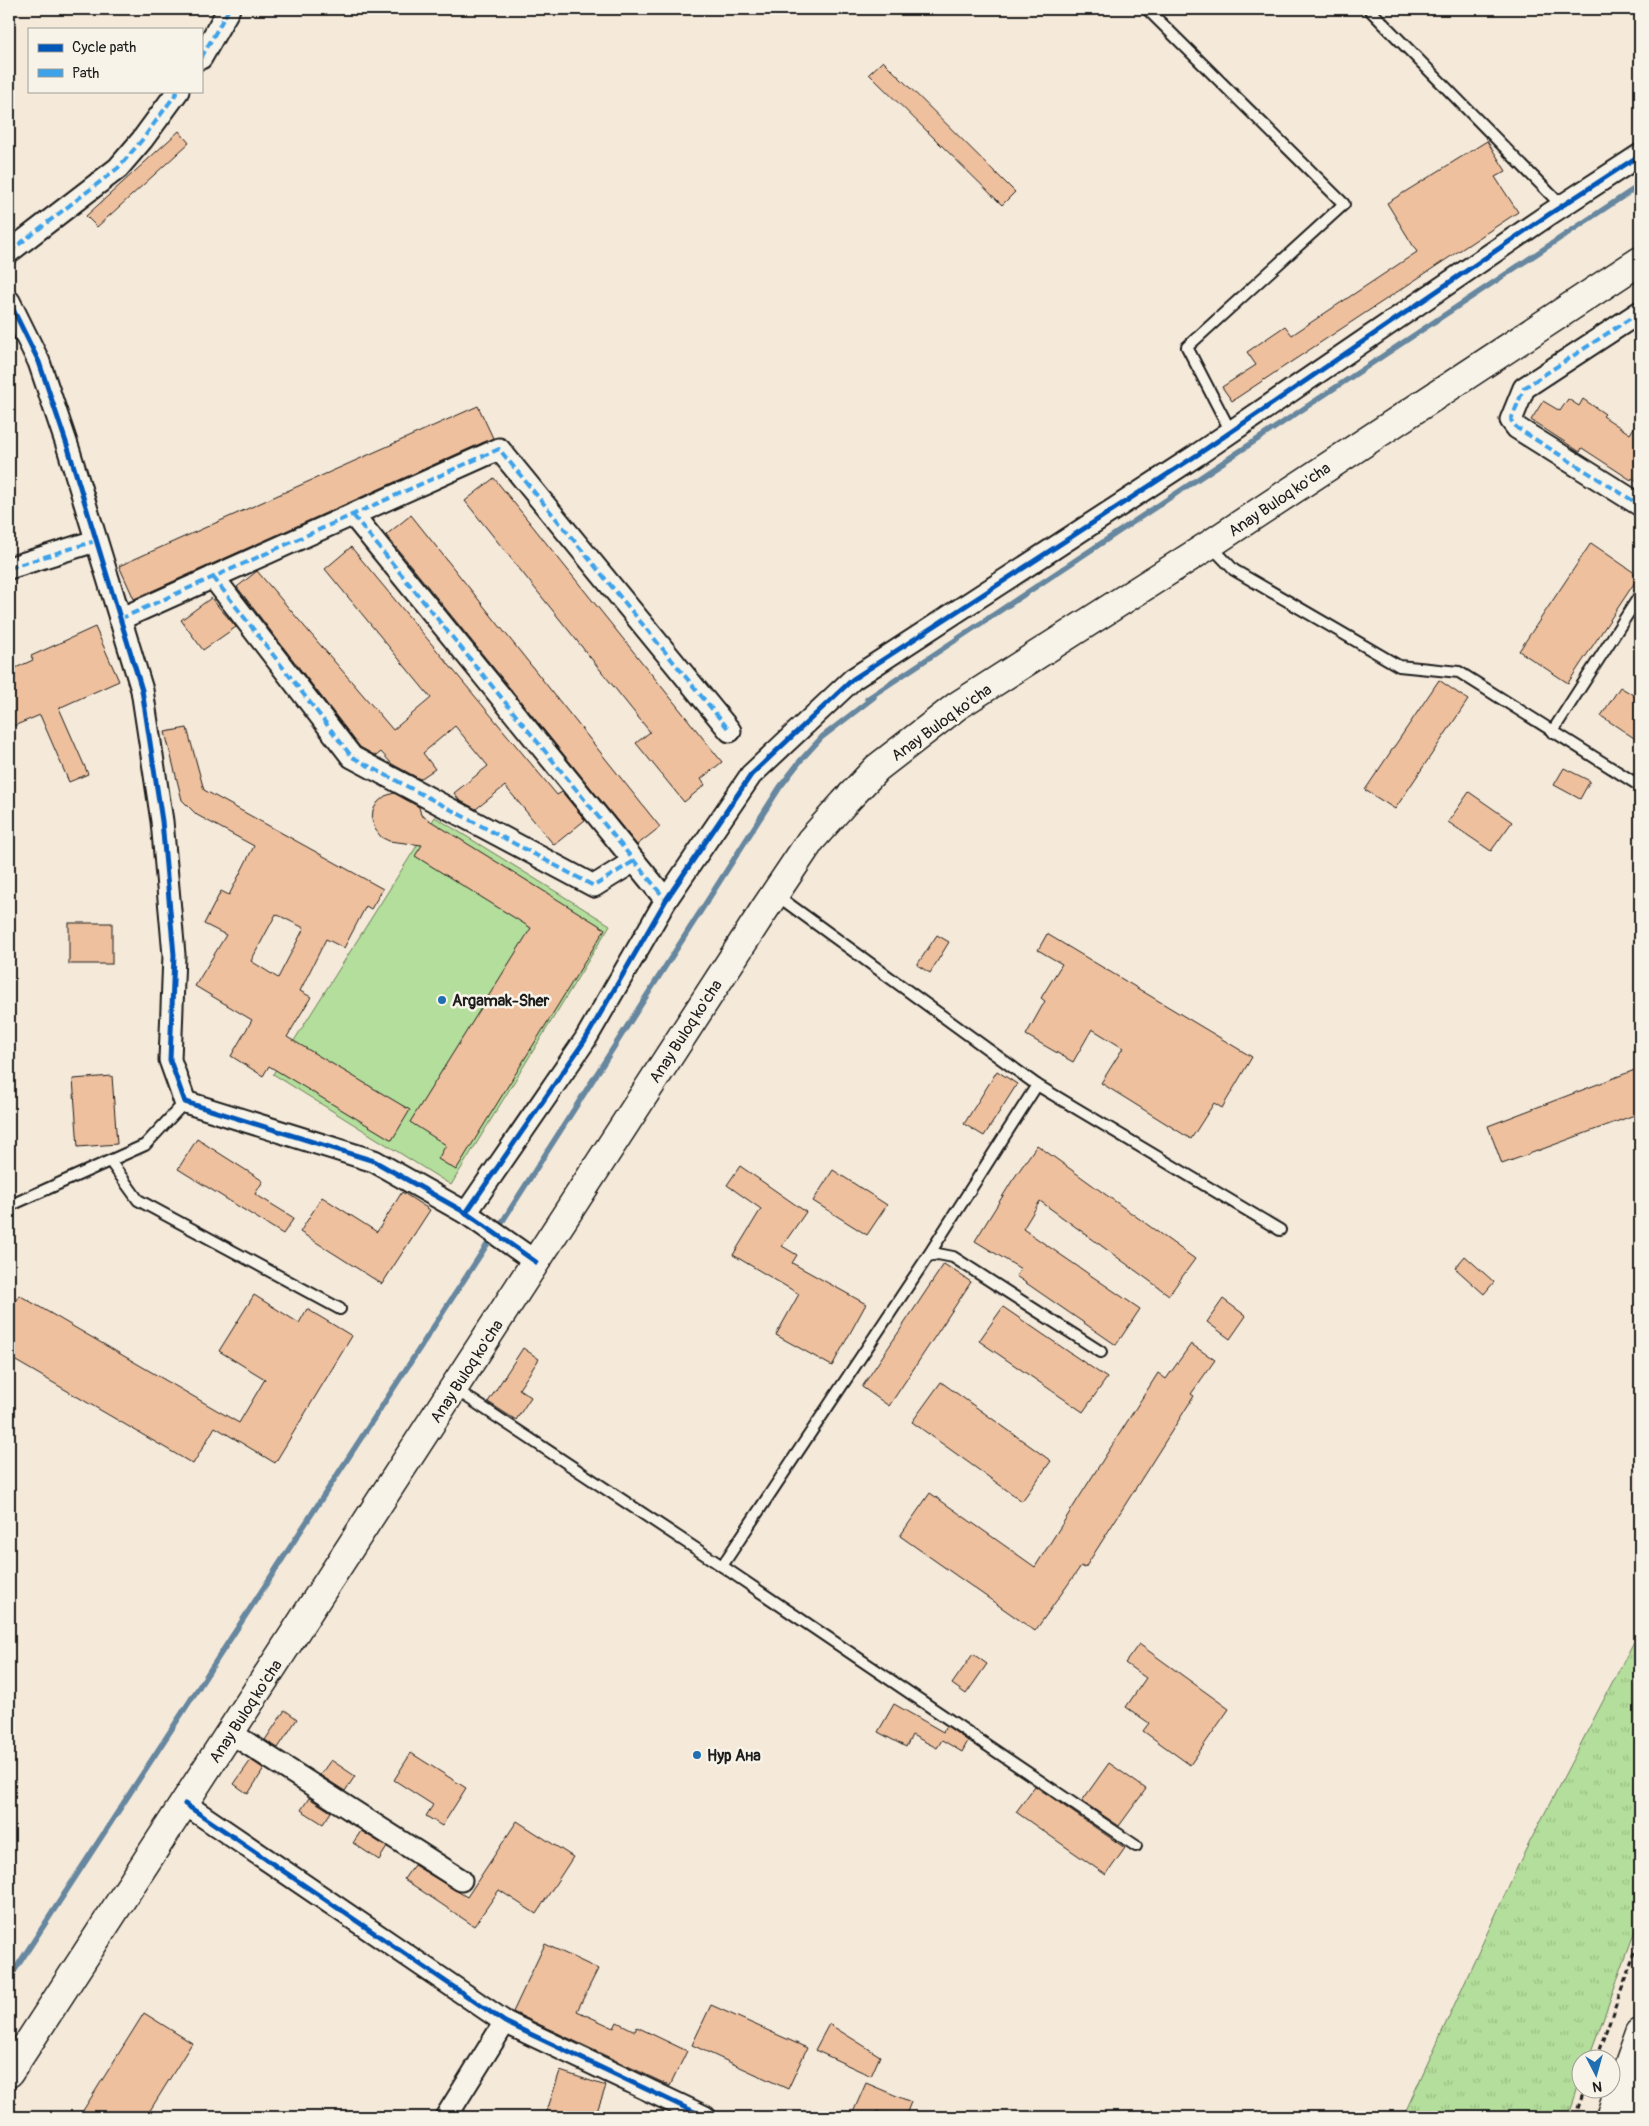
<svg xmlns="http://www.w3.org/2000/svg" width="1649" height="2126" font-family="Pangolin,sans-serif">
<defs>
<pattern id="grass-tufts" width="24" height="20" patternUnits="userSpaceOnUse" patternTransform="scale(1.25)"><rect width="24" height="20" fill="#b4de9b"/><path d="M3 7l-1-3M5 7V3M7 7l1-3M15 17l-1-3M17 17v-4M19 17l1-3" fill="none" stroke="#9abe85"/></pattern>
</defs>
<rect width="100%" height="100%" fill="#f5e9d9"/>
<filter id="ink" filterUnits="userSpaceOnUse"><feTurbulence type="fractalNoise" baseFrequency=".02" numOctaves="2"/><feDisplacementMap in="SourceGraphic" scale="10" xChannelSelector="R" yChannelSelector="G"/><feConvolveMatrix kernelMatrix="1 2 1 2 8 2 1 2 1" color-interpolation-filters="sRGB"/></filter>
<g filter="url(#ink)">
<path fill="url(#grass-tufts)" stroke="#687d5c" d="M1640,1630v287l-51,141h-7l-1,21 -13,38h-165l119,-260z"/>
<path fill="#b4de9b" stroke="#687d5c" d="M435,817l175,108 -159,260 -178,-111z"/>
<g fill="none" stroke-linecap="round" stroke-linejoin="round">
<g stroke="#66879f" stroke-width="5.5">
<path d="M497,1230l283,-443 21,-27 21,-23 52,-40 -7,2 773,-514"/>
<path d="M9,1979l483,-742"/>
</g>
</g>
<g fill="#eec09e" stroke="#1c1c1c" fill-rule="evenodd">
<path d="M883,61l132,131 -13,13 -133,-131z"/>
<path d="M179,131l10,12 -92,84 -11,-11z"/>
<path d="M1487,141l19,30 -11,6 23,35 -286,189 -10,-14 34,-22 -9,-13 38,-26 7,9 125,-83 -30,-49z"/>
<path d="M1568,399l11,7 4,-7 22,15 -2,2 27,18 10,-16v66l-8,-6 -1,2 -49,-32 -2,4 -49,-32 12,-19 17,10z"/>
<path d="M478,406l15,32 -359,161 -15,-33z"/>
<path d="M494,478l228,284 -21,17 4,6 -21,17 -48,-59 14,-11 -185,-231z"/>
<path d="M411,515l249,312 -23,18 -251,-310z"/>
<path d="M1591,543l48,33 -71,107 -49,-32z"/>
<path d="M351,547l206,248 5,-3 23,28 -31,25 -49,-59 -29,23 -17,-9 -5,-7 34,-27 -33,-40 -32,27 12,16 -15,10 -28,-15 -11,-12 -5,4 -16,-9 -123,-160 20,-16 136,159 38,-32 -106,-129z"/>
<path d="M211,598l25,29 -33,23 -22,-30z"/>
<path d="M95,627l24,54 -60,27 29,66 -19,8 -29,-67 -31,13v-57l24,-11 -2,-4z"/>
<path d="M1439,680l29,20 -73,109 -30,-19z"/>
<path d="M1620,687l20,12v43l-39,-26z"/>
<path d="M187,728l17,62 179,99 -12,20 -5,-3 -22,42 -18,-9 -26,52 11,6 -24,40 123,73 -18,30 -123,-74 -6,10 -32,-20 21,-36 -57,-34 31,-51 -22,-11 17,-33 8,4 25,-49 -57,-31 -15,-15 -17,-68zM276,914l28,14 -26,50 -27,-17z"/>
<path d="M1564,768l26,13 -10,18 -26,-14z"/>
<path d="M1469,792l43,30 -21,29 -43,-29z"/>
<path d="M394,793l25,14 2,8 184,114 -149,241 -18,-11 8,-14 -36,-23 121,-194 -116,-72 7,-11 -33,-4 -8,-4 -6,-8 -3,-9 1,-10 5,-8 7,-6z"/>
<rect x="69" y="923" width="43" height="41"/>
<path d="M1047,934l205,123 -30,51 -8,-5 -23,36 -90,-56 22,-35 -31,-19 -19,33 -47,-27 19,-34 -4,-3 21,-34 -24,-14z"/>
<path d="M937,935l12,7 -19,31 -13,-8z"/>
<path d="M1640,1068v45l-138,51 -14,-38z"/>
<path d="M997,1071l20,13 -33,52 -20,-12z"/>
<path d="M112,1076l5,68 -39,3 -5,-68z"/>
<path d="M197,1139l66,42 -8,13 39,24 -11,16 -105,-65z"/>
<path d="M1037,1145l158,114 -26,36 -129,-94 -17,28 117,80 -24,36 -100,-69 5,-7 -46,-28 37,-60z"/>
<path d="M740,1166l66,46 -24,34 15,9 -5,8 74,41 -34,62 -56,-31 23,-41 -66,-39 28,-46 -34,-24z"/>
<path d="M833,1170l54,35 -20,30 -54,-34z"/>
<path d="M402,1192l28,18 -48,74 -82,-52 22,-35 55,35z"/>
<path d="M1465,1256l29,26 -10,12 -29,-26z"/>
<path d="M944,1264l27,18 -82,124 -27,-19z"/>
<path d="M19,1295l220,128 26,-44 -46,-28 35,-56 45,28 8,-14 45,27 -77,127 -60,-36 -22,37 -184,-107v-45z"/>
<path d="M1223,1299l23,17 -16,23 -23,-17z"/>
<path d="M1003,1307l104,71 -24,34 -104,-71z"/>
<path d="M1191,1344l24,16 -24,34 3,2 -109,172 -4,-2 -46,65 -135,-95 30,-43 105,74 123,-194 8,6z"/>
<path d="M523,1348l16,11 -20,30 12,8 -15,23 -28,-18z"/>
<path d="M941,1382l110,79 -29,40 -110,-79z"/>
<path d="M1139,1644l90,65 -39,56 -47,-34 6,-8 -23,-16 20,-29 -21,-15z"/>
<path d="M973,1654l14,10 -21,30 -14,-10z"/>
<path d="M894,1704l49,28 4,-6 21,15 -6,11 -20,-12 -5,8 -25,-13 -6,12 -28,-15z"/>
<path d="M285,1710l12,9 -19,29 -13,-8z"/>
<path d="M411,1753l55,35 -24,38 -16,-10 7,-11 -39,-25z"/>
<path d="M251,1760l13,9 -16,25 -14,-10z"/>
<path d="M331,1760l24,16 -10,15 -25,-16z"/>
<path d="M1109,1763l37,26 -27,37 -37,-25z"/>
<path d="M1035,1786l90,62 -19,27 -90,-63z"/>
<path d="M309,1798l22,14 -8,12 -22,-14z"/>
<path d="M517,1821l56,36 -37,57 -37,-24 -25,36 -70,-47 10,-14 53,32z"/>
<path d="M361,1831l26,16 -8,13 -26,-17z"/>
<path d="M545,1944l53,25 -21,42 37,17 3,-6 18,9 2,-4 50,24 -17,35 -157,-74z"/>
<path d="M711,2005l96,43 -19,41 -96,-44z"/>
<path d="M144,2013l48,30 -46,74h-67z"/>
<path d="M829,2024l51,32 -9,20 -56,-26z"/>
<path d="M560,2071l46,15 -11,31h-50z"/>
<path d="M866,2083l45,19 -6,15h-14l-14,-6 -3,6h-23z"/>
</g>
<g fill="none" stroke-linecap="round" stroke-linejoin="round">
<defs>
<g id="lane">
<path d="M1147,9l197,195 -157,143 44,85"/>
<path d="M1369,9l193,197"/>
<path d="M1211,546l23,24 165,96 60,6 181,114"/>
<path d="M1552,732l88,-137"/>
<path d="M775,894l262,191 243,145"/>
<path d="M110,1161l28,39 202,109"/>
<path d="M9,1206l136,-61 40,-43"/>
<path d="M928,1256l109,-171"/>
<path d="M455,1389l267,177 414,280"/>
<path d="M722,1566l206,-310 10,-2 15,3 148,95"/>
</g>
<g id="street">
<path d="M201,58l28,-49"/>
<path d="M9,252l109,-84 24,-28 36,-49"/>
<path d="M9,301l30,61 30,89 73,239 20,131 12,134 -4,105 15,42 189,59 92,52 70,49"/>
<path d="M1640,312l-116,76 -13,32 6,8 123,77"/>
<path d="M353,515l313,385"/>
<path d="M9,568l86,-27"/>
<path d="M213,577l139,180 242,129 40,-25"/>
<path d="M120,619l379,-170 231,282"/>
<path d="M466,1213l119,-173 81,-140 85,-125 102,-96 344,-224 351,-240 92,-60"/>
<path d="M231,1733l230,147"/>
<path d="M185,1804l320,218 200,95"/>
<path d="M446,2117l59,-95"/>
</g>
<g id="secondary">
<path d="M9,2073l755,-1163 47,-70 33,-37 33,-35 80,-62 252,-161 431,-284"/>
<path d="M1610,2117l30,-84"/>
<path d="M1632,2117l8,-21"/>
</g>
</defs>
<use href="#lane" stroke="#1c1c1c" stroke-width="14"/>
<use href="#street" stroke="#1c1c1c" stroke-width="25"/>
<use href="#secondary" stroke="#1c1c1c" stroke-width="31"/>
<g stroke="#1c1c1c" stroke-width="3" stroke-dasharray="5 4" stroke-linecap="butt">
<path d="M1596,2058l44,-119"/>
<path d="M1575,2117l10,-29"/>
</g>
<use href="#lane" stroke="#f7f3e8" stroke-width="10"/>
<use href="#street" stroke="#f7f3e8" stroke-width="21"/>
<use href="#secondary" stroke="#f7f3e8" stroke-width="28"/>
<g stroke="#3da2ea" stroke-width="4" stroke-dasharray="8 4" stroke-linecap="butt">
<path d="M201,58l28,-49"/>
<path d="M9,252l109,-84 24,-28 36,-49"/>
<path d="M1640,312l-116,76 -13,32 6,8 123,77"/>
<path d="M353,515l313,385"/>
<path d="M9,568l86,-27"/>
<path d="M213,577l139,180 242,129 40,-25"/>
<path d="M120,619l379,-170 231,282"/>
</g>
<defs>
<g id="cycleway">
<path d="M9,301l30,61 30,89 73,239 20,131 12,134 -4,105 15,42 189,59 92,52 70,49"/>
<path d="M466,1213l119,-173 81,-140 85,-125 102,-96 344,-224 351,-240 92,-60"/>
<path d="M185,1804l320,218 200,95"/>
</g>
</defs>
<use href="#cycleway" stroke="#f7f3e8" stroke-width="8"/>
<use href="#cycleway" stroke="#0057b8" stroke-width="5"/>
</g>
</g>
<g fill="#1f6fb2" stroke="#f7f3e8" stroke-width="2">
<circle cx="442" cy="1000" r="5"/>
<circle cx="697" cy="1755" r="5"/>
</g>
<g text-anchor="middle" stroke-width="5" stroke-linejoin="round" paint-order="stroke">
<g font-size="16" fill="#1c1c1c" stroke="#f7f3e8">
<text transform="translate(1279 499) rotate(-34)" y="6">Anay Buloq ko'cha</text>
<text transform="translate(941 722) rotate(-36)" y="6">Anay Buloq ko'cha</text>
<text transform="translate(685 1031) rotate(-57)" y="6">Anay Buloq ko'cha</text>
<text transform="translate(466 1371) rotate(-57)" y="6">Anay Buloq ko'cha</text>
<text transform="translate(245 1711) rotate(-57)" y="6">Anay Buloq ko'cha</text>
</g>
<g font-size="16" font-weight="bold" fill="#1c1c1c" stroke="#f7f3e8" text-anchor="start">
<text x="452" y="1006">Argamak-Sher</text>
<text x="707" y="1761">Нур Ана</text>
</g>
</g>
<rect width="1649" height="2126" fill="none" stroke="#f7f3e8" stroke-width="30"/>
<rect x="15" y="15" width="1619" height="2096" fill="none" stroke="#1c1c1c" stroke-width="2" filter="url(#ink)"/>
<rect x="28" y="28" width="175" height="65" fill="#f7f3e8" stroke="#9f9d96"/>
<rect x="38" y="44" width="25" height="8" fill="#0057b8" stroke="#9f9d96"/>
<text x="72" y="52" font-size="15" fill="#1c1c1c">Cycle path</text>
<rect x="38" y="69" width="25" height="8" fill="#3da2ea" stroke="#9f9d96"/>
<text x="72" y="78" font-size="15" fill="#1c1c1c">Path</text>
<g transform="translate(1596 2074) rotate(174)"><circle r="24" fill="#f7f3e8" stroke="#9f9d96"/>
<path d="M0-4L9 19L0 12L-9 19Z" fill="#1f6fb2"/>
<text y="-8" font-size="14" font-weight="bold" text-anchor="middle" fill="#1c1c1c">N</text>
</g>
</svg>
